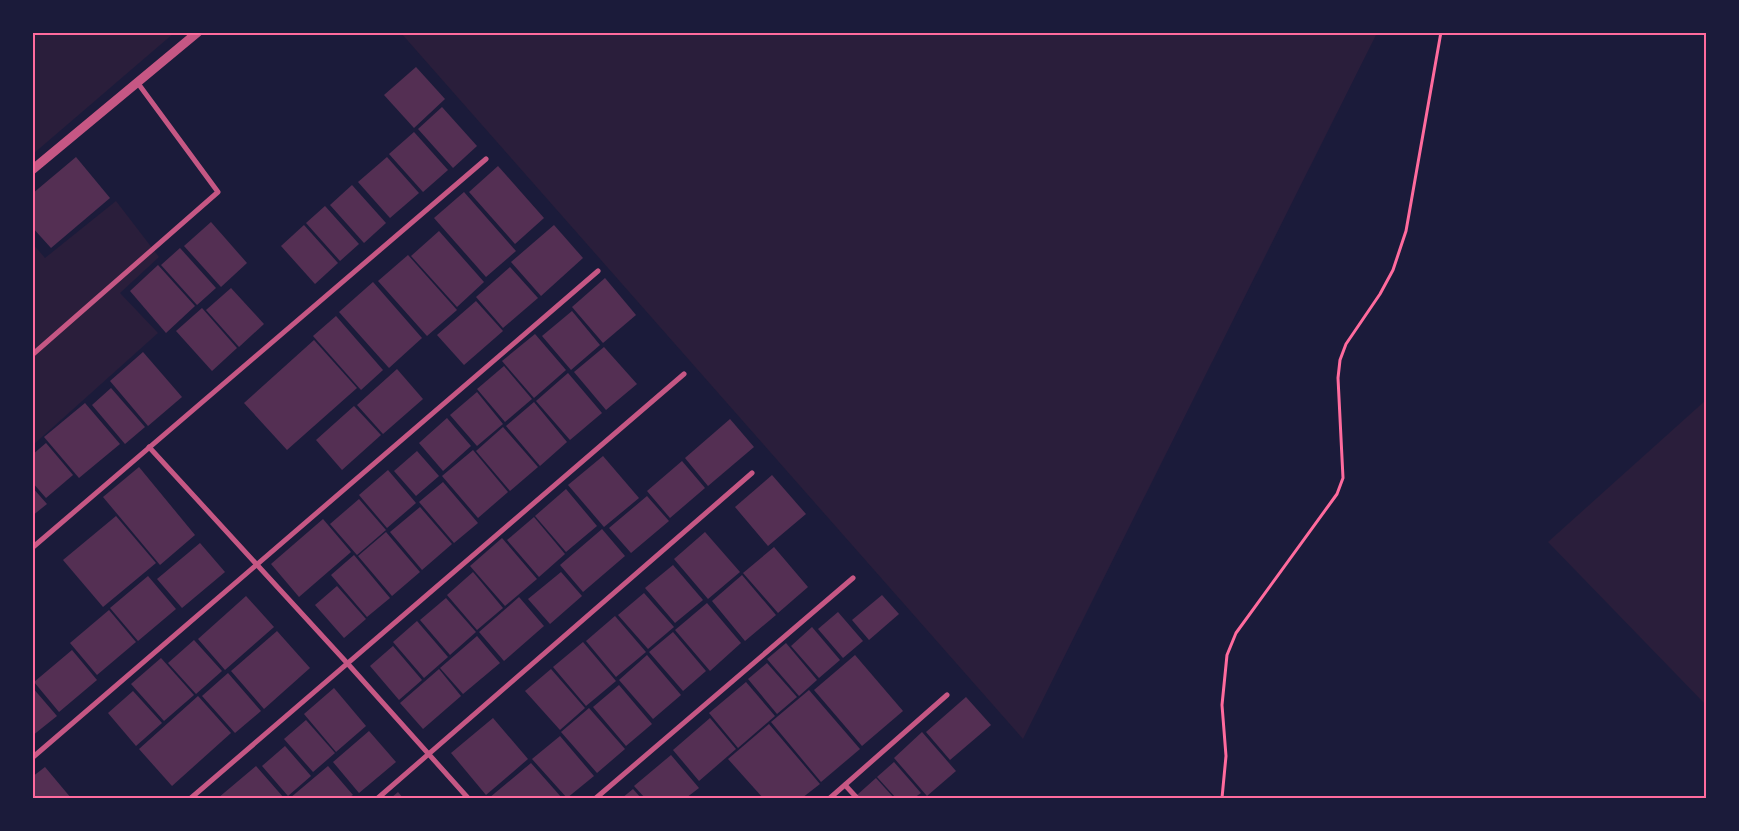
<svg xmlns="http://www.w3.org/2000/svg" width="1739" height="831" font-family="'Public Sans',sans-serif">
<rect width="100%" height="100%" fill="#1b1b3a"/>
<g fill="#2a1e3b">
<path d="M33,32h141v1l-141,121z"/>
<path d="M401,33h976l-354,706z"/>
<path d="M116,201l43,56 -39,36 38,40 -125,112 -1,-202 13,15z"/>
<path d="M1706,400v305l-158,-163z"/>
</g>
<g fill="#542f53">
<path d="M416,67l29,32 -31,29 -30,-33z"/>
<path d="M442,107l35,39 -24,22 -35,-39z"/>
<path d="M414,132l34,38 -25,22 -34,-38z"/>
<path d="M76,157l34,41 -59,50 -19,-21v-33z"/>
<path d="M387,157l32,36 -29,25 -32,-36z"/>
<path d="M498,166l46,52 -29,26 -46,-52z"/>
<path d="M352,185l34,38 -22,20 -34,-38z"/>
<path d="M464,192l52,59 -30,26 -52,-59z"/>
<path d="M325,206l34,38 -19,17 -34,-38z"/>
<path d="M211,222l36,41 -26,24 -37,-41z"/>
<path d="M304,225l34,38 -23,21 -34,-38z"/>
<path d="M554,225l29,33 -42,38 -30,-34z"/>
<path d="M439,231l45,51 -27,25 -46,-51z"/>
<path d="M180,248l36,40 -19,17 -36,-40z"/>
<path d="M408,255l49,55 -30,26 -49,-55z"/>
<path d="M158,265l37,41 -29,27 -36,-42z"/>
<path d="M510,267l28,31 -35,30 -27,-31z"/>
<path d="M605,278l31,37 -33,28 -31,-36z"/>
<path d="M373,282l49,56 -33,30 -50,-56z"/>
<path d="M231,288l33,36 -25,23 -33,-37z"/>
<path d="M476,301l27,30 -39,34 -27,-30z"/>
<path d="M202,308l35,40 -25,23 -36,-40z"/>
<path d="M572,311l28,34 -29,25 -29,-34z"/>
<path d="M336,316l47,54 -22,20 -48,-54z"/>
<path d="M535,334l31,36 -32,28 -32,-37z"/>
<path d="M314,340l43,48 -70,62 -43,-47z"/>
<path d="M604,347l33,37 -31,26 -32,-38z"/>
<path d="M143,352l39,45 -34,29 -38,-45z"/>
<path d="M504,366l28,33 -27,23 -28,-33z"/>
<path d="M397,369l26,30 -40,35 -26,-29z"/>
<path d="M568,373l34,40 -32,27 -34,-39z"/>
<path d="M111,388l34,39 -20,17 -33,-39z"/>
<path d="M477,392l26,32 -26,22 -27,-31z"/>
<path d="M534,402l33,40 -27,24 -34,-40z"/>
<path d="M85,403l35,41 -41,34 -35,-41z"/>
<path d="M354,406l27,29 -39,35 -26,-30z"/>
<path d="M447,418l24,28 -28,25 -24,-28z"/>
<path d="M730,419l24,28 -46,39 -23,-28z"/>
<path d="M503,427l35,40 -28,24 -34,-40z"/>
<path d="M46,443l27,32 -27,23 -14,-16v-27z"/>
<path d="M473,450l35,42 -30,26 -36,-42z"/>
<path d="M417,451l22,25 -23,20 -22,-25z"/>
<path d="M603,456l36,42 -35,29 -36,-42z"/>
<path d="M682,461l23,27 -35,30 -23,-27z"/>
<path d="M139,467l56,68 -35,30 -57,-68z"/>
<path d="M388,470l28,33 -29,25 -28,-33z"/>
<path d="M772,475l34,39 -38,32 -33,-39z"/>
<path d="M443,482l35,41 -24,20 -35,-41z"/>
<path d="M32,487l15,17 -15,12z"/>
<path d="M566,489l31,37 -31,26 -31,-36z"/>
<path d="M647,496l22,25 -38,32 -22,-25z"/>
<path d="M359,499l27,31 -29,25 -27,-31z"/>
<path d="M420,507l32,37 -30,26 -32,-38z"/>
<path d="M116,516l40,47 -53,44 -40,-47z"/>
<path d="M534,517l31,37 -26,23 -32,-37z"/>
<path d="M323,519l28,33 -52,45 -28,-33z"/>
<path d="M602,529l23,27 -42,36 -23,-27z"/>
<path d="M386,532l34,40 -28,24 -34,-40z"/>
<path d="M705,532l35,40 -32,27 -34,-40z"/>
<path d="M502,538l35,41 -32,27 -35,-40z"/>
<path d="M200,543l25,29 -43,36 -25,-29z"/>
<path d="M774,547l34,40 -30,26 -35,-40z"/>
<path d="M354,555l36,43 -23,19 -36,-42z"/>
<path d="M673,565l30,35 -28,23 -30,-35z"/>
<path d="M473,572l30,36 -26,22 -30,-35z"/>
<path d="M561,572l21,24 -32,28 -22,-25z"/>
<path d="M742,575l34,40 -31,26 -33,-40z"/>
<path d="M148,576l28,33 -38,32 -28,-33z"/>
<path d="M337,586l29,33 -22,19 -29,-33z"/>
<path d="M644,593l30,34 -26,22 -30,-34z"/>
<path d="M882,595l17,19 -30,26 -17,-20z"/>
<path d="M246,596l28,31 -49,43 -27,-31z"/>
<path d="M519,597l25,29 -40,35 -25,-29z"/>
<path d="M446,598l30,34 -26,23 -30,-35z"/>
<path d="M707,603l34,40 -31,28 -35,-41z"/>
<path d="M109,610l27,32 -39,33 -27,-32z"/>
<path d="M838,612l25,29 -20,17 -25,-29z"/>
<path d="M615,616l31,36 -30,25 -30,-36z"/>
<path d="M417,621l31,36 -24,21 -31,-36z"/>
<path d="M812,627l28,33 -21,18 -28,-32z"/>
<path d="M277,631l33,37 -46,41 -33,-38z"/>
<path d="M673,632l33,39 -23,20 -34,-39z"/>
<path d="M477,636l23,27 -37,31 -23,-26z"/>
<path d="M194,640l28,31 -26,23 -28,-31z"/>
<path d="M583,642l33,39 -30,25 -33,-39z"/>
<path d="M786,643l31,37 -18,16 -32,-37z"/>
<path d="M393,646l29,34 -23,20 -29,-34z"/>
<path d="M72,650l25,30 -38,32 -25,-30z"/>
<path d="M647,655l34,40 -28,24 -34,-39z"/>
<path d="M855,655l48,56 -41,35 -48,-56z"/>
<path d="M161,658l33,37 -30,26 -33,-37z"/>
<path d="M767,663l30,34 -20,17 -29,-35z"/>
<path d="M439,669l22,27 -38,33 -23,-26z"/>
<path d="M551,669l34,39 -25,22 -35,-39z"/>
<path d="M228,673l33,38 -26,22 -33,-37z"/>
<path d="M746,682l29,34 -37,32 -29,-35z"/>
<path d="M619,685l33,39 -26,22 -33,-39z"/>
<path d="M32,687l25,29 -25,20z"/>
<path d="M334,688l32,38 -30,26 -32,-38z"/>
<path d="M809,690l51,59 -39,33 -50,-60z"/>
<path d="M133,691l29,32 -26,23 -28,-33z"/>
<path d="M198,696l33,37 -59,53 -33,-37z"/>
<path d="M966,697l25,28 -41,35 -24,-28z"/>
<path d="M589,708l36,41 -28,24 -36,-41z"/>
<path d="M493,718l35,41 -42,36 -35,-42z"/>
<path d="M710,718l26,31 -37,32 -26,-31z"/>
<path d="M306,720l29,33 -22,19 -29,-33z"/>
<path d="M769,724l51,60 -18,14h-39l-35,-39z"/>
<path d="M369,731l27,31 -37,31 -26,-31z"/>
<path d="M922,732l34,39 -29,25 -33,-38z"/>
<path d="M560,736l34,40 -27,22 -35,-39z"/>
<path d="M285,746l26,30 -23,20 -26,-30z"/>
<path d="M671,755l28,33 -13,10h-41l-11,-12z"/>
<path d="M894,762l27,31 -7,5h-18l-19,-21z"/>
<path d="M531,763l31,35h-73z"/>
<path d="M256,766l28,32h-66z"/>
<path d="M328,766l25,29 -5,3h-58z"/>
<path d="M45,767l26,31h-39v-21z"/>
<path d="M876,778l18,20h-34l-3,-3z"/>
<path d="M633,789l8,9h-19z"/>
<path d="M398,792l5,6h-12z"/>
</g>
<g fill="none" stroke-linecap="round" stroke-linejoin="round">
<path stroke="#ff6b9d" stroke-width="3" d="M1222,798l4,-42 -4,-51 5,-50 9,-22 101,-139 6,-16 -5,-100 2,-18 6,-16 34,-50 13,-24 13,-39 35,-199"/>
<g stroke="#c65784" stroke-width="5">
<path d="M32,355l186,-163 -81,-110"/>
<path d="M149,447l199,217 120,134"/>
<path d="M32,548l454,-389"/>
<path d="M32,758l566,-487"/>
<path d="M845,785l12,13"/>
<path d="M191,798l493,-424"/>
<path d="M378,798l374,-325"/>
<path d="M596,798l257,-220"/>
<path d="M830,798l117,-103"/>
</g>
<path stroke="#c65784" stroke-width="9" d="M32,170l166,-138"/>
</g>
<rect width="1739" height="831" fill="none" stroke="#1b1b3a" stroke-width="68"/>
<rect x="34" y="34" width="1671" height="763" fill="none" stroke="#ff6b9d" stroke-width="2"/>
</svg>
